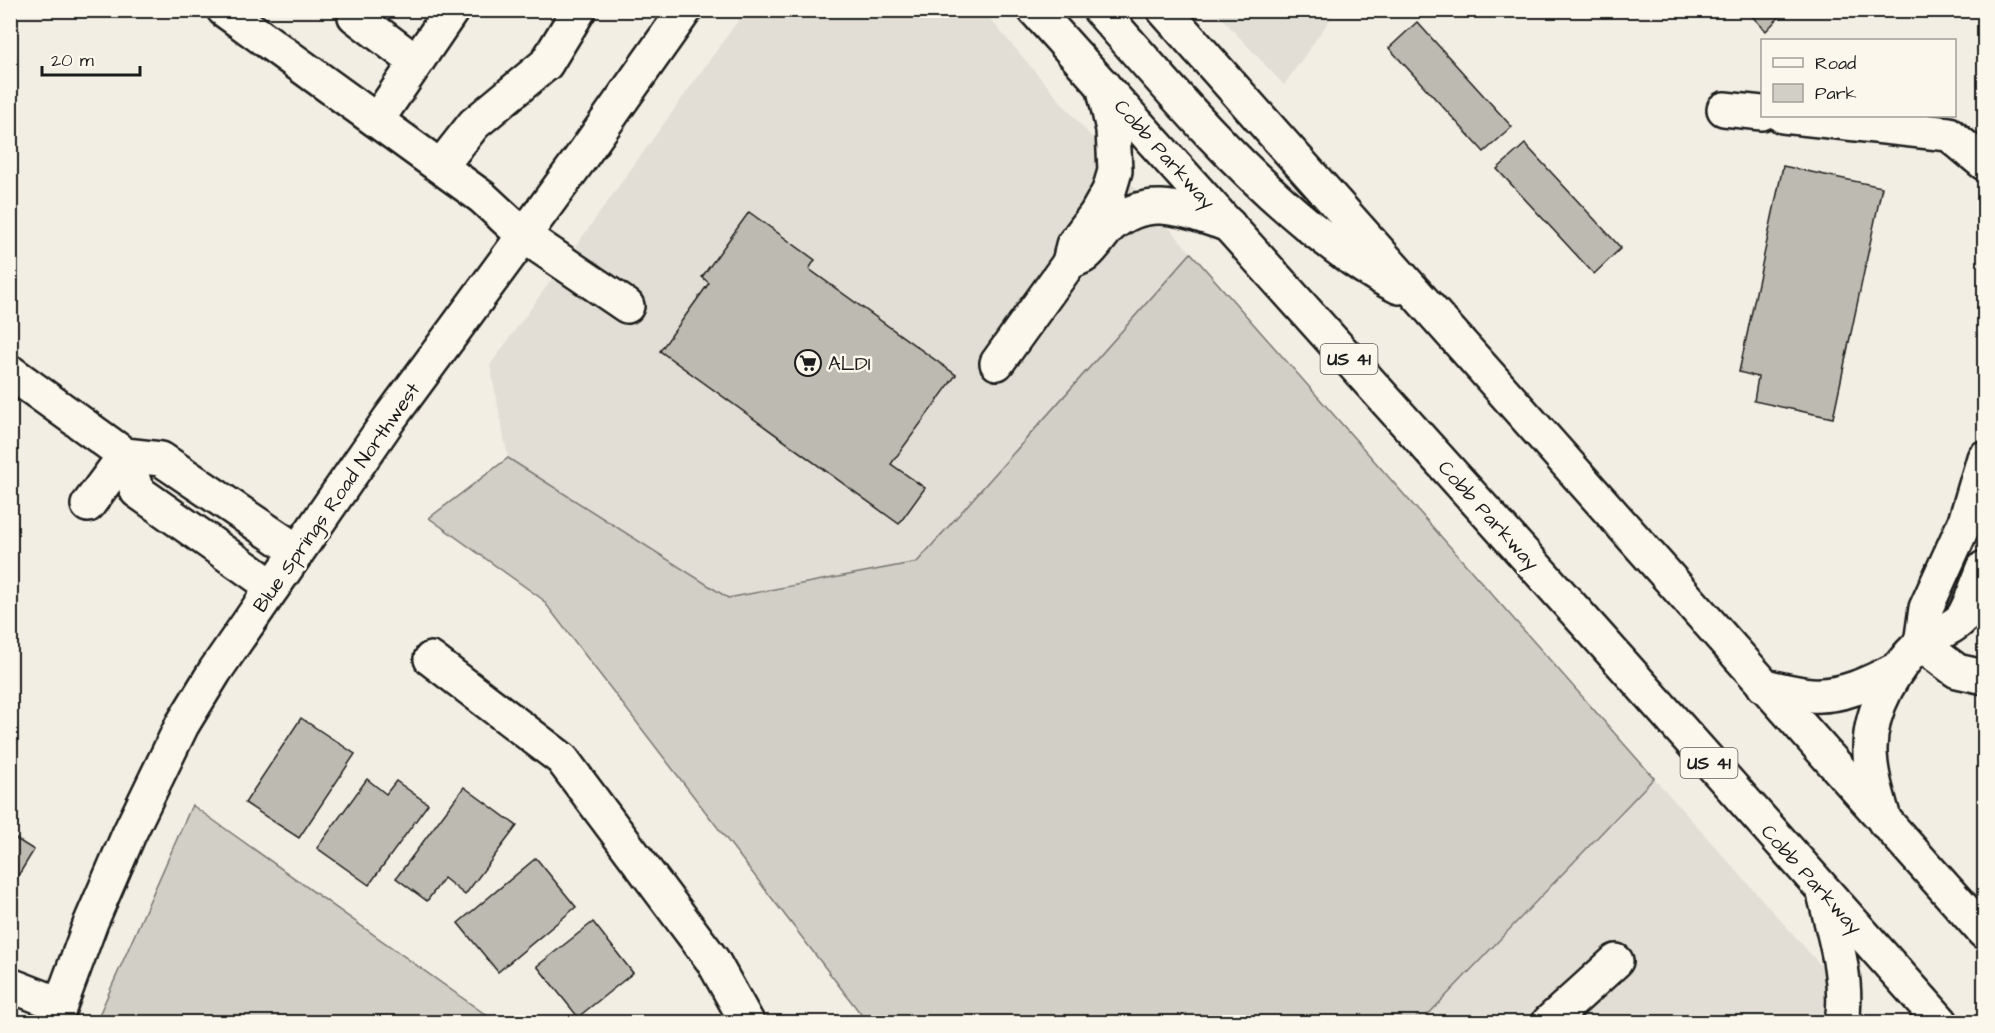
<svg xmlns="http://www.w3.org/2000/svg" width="1995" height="1033" font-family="'Architects Daughter',sans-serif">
<rect width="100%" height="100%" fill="#f2eee4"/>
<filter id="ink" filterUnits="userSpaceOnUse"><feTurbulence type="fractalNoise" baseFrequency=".0167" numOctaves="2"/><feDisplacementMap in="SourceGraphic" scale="12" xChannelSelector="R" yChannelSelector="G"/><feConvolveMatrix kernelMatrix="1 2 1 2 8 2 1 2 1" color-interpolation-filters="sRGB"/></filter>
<g filter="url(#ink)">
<g fill="#e2ded5">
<path d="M745,11h238l208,242 -274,309 -189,36 -220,-140 -18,-93z"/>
<path d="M1215,11h121l-52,74z"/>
<path d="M1654,778l217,244h-450z"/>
</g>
<g fill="#d2cfc6" stroke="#777671" stroke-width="1.5">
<path d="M1191,253l463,525 -233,244h-554l-325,-423 -113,-81 79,-60 220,140 189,-36z"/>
<path d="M192,805l304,217h-400z"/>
</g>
<g fill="#bdbab1" stroke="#1c1c1c" stroke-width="1.5">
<path d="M1746,10h40l-20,21z"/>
<path d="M1417,22l95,105 -28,25 -95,-104z"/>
<path d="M1525,144l96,104 -27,26 -97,-105z"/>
<path d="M1783,166l99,21 -49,231 -79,-17 4,-24 -19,-5z"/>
<path d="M749,212l66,48 -6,9 147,106 -65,89 34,24 -26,36 -239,-173 49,-68 -7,-6z"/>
<path d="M301,718l54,36 -56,84 -54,-35z"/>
<path d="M367,779l19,15 10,-13 32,23 -59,81 -52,-37z"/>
<path d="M464,787l53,39 -52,69 -21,-17 -17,23 -31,-23z"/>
<path d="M10,835l24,15 -24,39z"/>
<path d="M536,858l40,49 -78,65 -40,-49z"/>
<path d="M593,922l40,51 -55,44 -41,-51z"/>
</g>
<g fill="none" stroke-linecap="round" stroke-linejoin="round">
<defs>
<g id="minor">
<path d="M224,10l258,187 42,39 103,70"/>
<path d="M356,10l-1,6 61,46"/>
<path d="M1103,85l10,45 2,41 -6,20 -13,23 -23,31 -4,18c5,-3 12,-5 16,-8 10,-8 16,-20 25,-29 39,-34 76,-15 119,-1"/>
<path d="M1724,109l38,4"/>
<path d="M1783,116l166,18 35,29"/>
<path d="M377,120l75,-110"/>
<path d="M441,166l33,-42 72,-60 33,-54"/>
<path d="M997,363l72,-100"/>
<path d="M10,372l115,83 36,4 136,92"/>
<path d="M125,455l12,36 136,96"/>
<path d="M88,505l37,-50"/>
<path d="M1921,644l5,-36 39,-86 19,-64"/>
<path d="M1921,644l36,27 27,6"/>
<path d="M431,659l131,100 151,202 34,61"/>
<path d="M1764,686c15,3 32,8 47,9 31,2 59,-12 86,-26"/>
<path d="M1885,822c-15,-51 -25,-83 1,-133 9,-17 19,-31 33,-44 11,-9 35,-17 43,-27 7,-9 17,-38 22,-50"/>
<path d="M1824,893c10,41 25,87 18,129"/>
<path d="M10,985l49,19"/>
<path d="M54,1022l37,-100 38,-88 53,-109 33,-54 175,-253 190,-259 105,-149"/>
<path d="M1549,1022l67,-61"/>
</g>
<g id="major">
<path d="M1035,10l560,623 346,389"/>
<path d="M1100,10c67,76 131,152 209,216 29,23 57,45 90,61"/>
<path d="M1164,10l820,922"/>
</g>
</defs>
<use href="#minor" stroke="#1c1c1c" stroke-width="38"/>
<use href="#major" stroke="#1c1c1c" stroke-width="38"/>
<use href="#minor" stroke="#fbf7ec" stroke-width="33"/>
<use href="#major" stroke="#fbf7ec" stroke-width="33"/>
</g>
</g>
<defs>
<symbol id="supermarket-ring" viewBox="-11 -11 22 22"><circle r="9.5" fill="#fbf7ec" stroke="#1c1c1c" stroke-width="1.5"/><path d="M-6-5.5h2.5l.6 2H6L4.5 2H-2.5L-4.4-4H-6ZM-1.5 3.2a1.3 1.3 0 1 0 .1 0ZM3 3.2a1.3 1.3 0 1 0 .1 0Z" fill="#1c1c1c"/></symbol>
</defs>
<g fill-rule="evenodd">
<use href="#supermarket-ring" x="793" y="348" width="30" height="30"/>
</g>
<g text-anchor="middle" stroke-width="5" stroke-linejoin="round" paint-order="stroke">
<g fill="#fbf7ec" stroke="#5f5e5a" stroke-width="1.5">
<rect x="1320.5" y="344" width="57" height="30" rx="4.5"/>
<rect x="1680.5" y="748" width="57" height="30" rx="4.5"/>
</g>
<g font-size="18" font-weight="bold" fill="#1c1c1c">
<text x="1349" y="365">US 41</text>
<text x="1709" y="769">US 41</text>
</g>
<g font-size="20" fill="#1c1c1c" stroke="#fbf7ec">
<text transform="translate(1165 154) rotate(48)" y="7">Cobb Parkway</text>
<text transform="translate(336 497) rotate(-55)" y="7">Blue Springs Road Northwest</text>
<text transform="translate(1489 515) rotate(48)" y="7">Cobb Parkway</text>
<text transform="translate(1812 879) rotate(48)" y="7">Cobb Parkway</text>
</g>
<g font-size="20" fill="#1c1c1c" stroke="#fbf7ec" text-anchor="start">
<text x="828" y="370">ALDI</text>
</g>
</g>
<rect width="1995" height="1033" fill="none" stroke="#fbf7ec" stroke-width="36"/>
<rect x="18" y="18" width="1959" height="997" fill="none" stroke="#1c1c1c" stroke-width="2" filter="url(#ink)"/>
<rect x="1761" y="39" width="195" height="78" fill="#fbf7ec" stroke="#a29f99" stroke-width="1.5"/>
<rect x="1773" y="58" width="30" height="9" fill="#fbf7ec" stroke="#a29f99" stroke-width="1.5"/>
<text x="1815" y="69" font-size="18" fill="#1c1c1c">Road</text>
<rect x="1773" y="84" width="30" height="18" fill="#d2cfc6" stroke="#a29f99" stroke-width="1.5"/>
<text x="1815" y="99" font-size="18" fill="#1c1c1c">Park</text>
<path d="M42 66v9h98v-9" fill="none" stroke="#1c1c1c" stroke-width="3"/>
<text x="51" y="66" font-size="18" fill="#1c1c1c" stroke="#fbf7ec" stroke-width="4.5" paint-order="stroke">20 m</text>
</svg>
